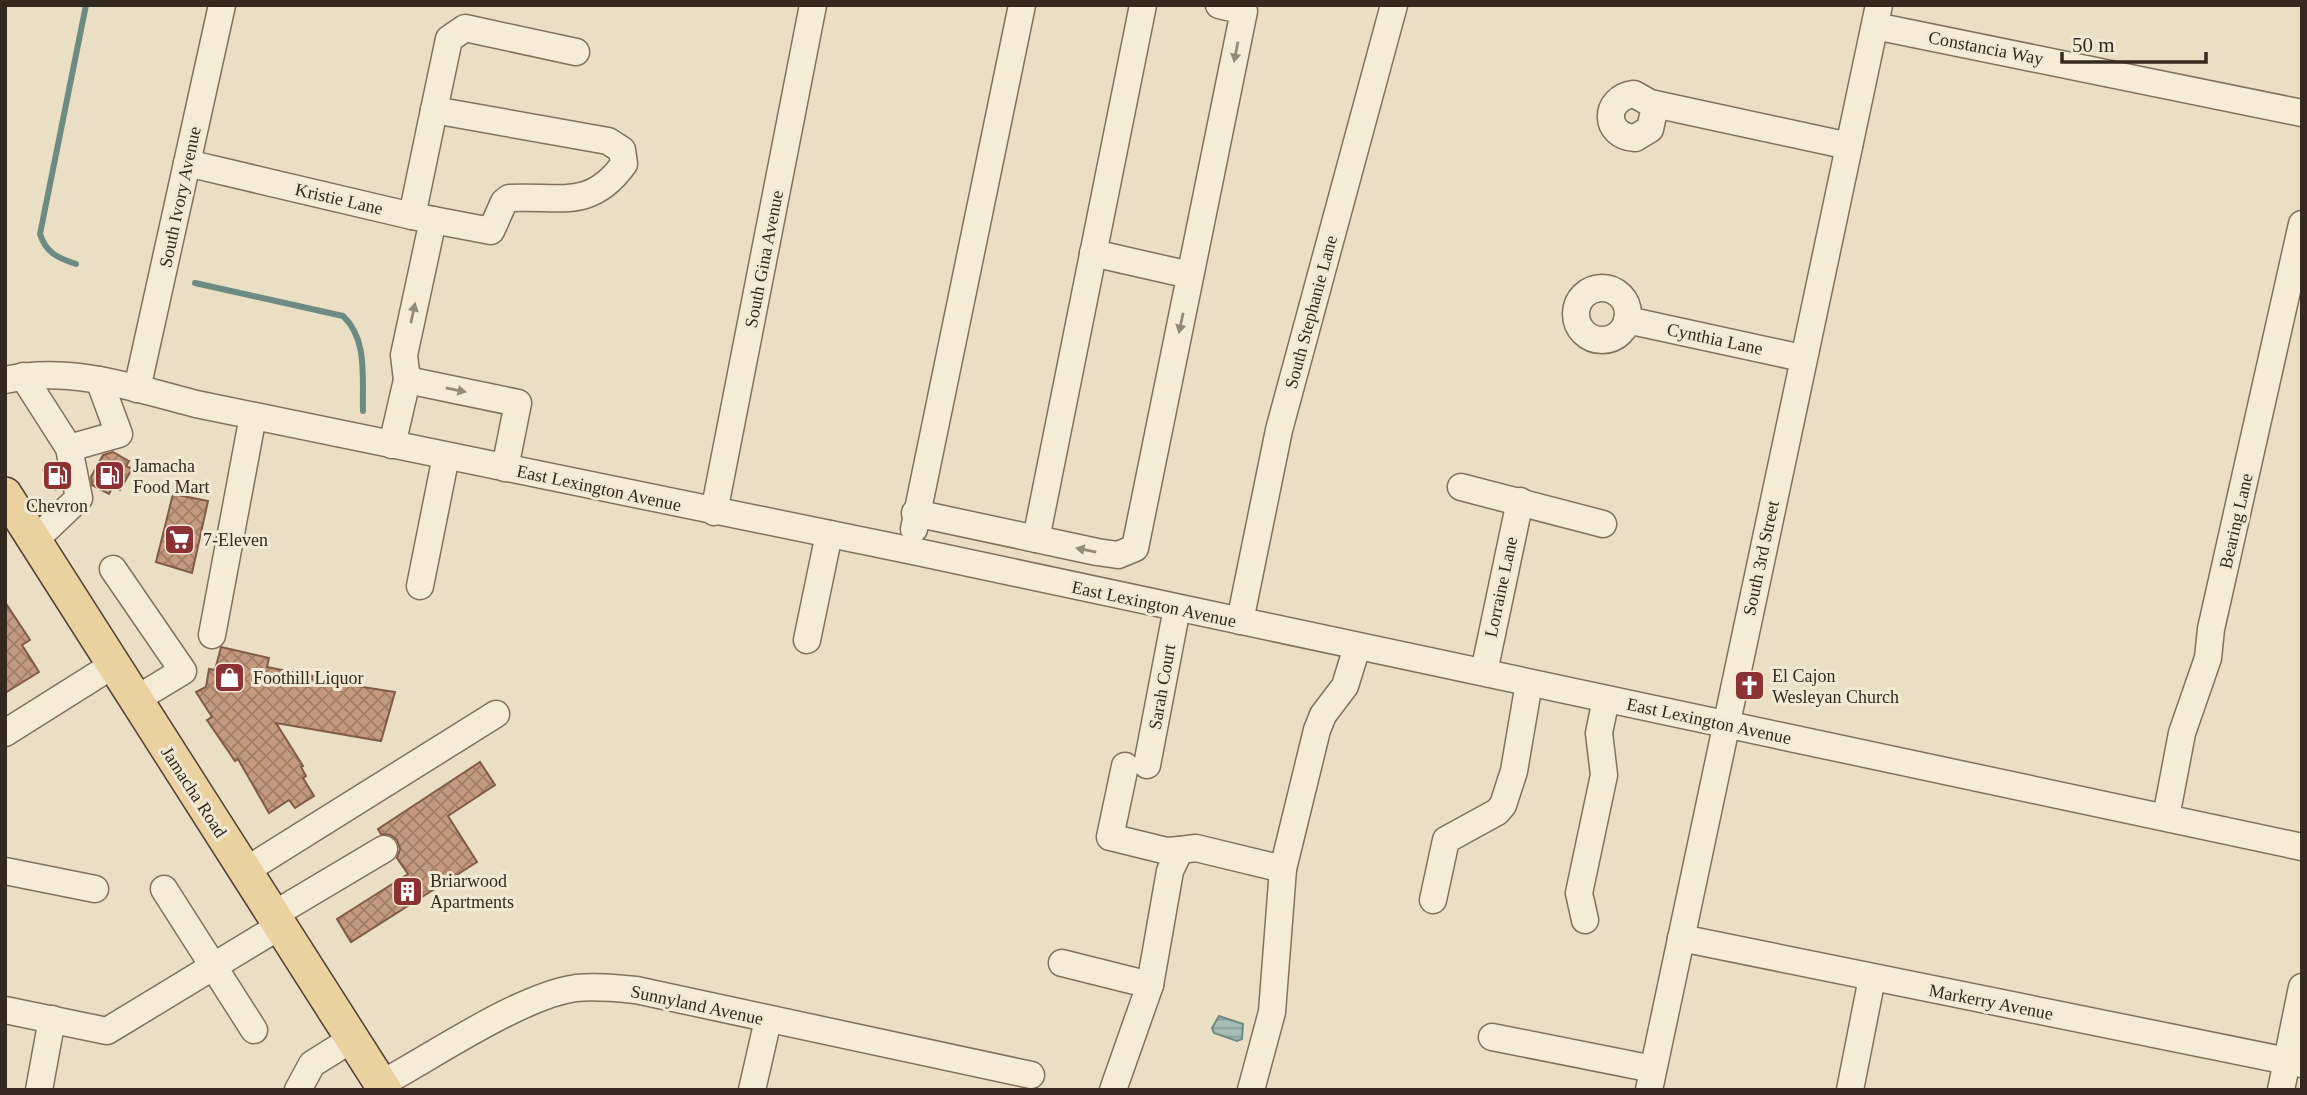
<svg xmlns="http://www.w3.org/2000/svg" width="2307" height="1095" font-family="'Times New Roman',serif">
<defs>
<pattern id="water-rules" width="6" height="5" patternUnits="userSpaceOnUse" patternTransform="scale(1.75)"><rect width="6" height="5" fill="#a6bdb6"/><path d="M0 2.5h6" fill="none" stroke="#889a93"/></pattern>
<pattern id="building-cross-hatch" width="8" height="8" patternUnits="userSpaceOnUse" patternTransform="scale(1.75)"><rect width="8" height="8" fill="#c49a7e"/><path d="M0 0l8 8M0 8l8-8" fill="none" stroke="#a07e67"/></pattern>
</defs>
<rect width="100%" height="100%" fill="#eadec5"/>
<path fill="url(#water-rules)" stroke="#6e8b83" stroke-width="2" d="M1219,1016l24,8 -1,15 -5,2 -23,-8 -2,-5z"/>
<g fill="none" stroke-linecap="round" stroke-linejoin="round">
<g stroke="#6e8b83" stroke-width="6">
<path d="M76,264c-18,-6 -30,-11 -36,-30l46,-229"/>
<path d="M195,283l148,33c25,23 19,62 20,95"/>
</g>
</g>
<g fill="url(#building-cross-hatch)" stroke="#805b45" stroke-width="2">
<path d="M113,452l16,9 -3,5 6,3 -12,21 -7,-4 -4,8 -17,-9 -1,-8 12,-22z"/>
<path d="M56,462l5,25 -6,3 -12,-20z"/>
<path d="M173,494l35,7 -16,72 -36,-11z"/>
<path d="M5,602l25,38 -8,5 17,27 -34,21z"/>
<path d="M221,647l48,11 -2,9 46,9 -1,3 83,13 -14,49 -105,-18 27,43 -2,1 5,9 -3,2 11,18 -19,12 -6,-8 -20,13 -31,-54 -3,2 -28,-41 5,-3 -16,-25 10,-5 3,-18 6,1z"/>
<path d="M480,762l15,23 -47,31 29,46 -126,80 -14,-23 71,-45 -11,-16 3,-9 -3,-9 -6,-5 -10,-1 -3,-5z"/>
</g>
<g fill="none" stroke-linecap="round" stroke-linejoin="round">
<defs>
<g id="minor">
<path d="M1875,26l427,87"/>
<path d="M1650,103l4,8 -4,18 -15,9c-32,-2 -32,-40 -1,-44l16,9 199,43"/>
<path d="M187,163l225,53 79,15 13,-29 5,-4c51,-3 81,13 115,-34l-2,-14 -14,-9 -174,-31 15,-71 16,-11 111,24"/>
<path d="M412,216l22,-106"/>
<path d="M1093,253l97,22"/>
<circle cx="1602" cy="314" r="26"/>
<path d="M1627,320l175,38"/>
<path d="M23,376l46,72 10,50 -44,42"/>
<path d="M5,380c64,-15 130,8 191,24l717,147 1389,296"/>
<path d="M407,380l-3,-25 29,-135"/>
<path d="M137,389l85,-384"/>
<path d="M392,445l15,-65 111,23 -13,65"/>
<path d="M69,448l50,-14 -20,-54"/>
<path d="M1461,487l142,37"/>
<path d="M714,512l99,-507"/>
<path d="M915,513l182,39 21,3 17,-7 109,-537 -25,-6"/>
<path d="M914,529l108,-524"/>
<path d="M1036,539l107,-534"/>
<path d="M113,569l70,102 -48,29"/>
<path d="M420,586l26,-130"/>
<path d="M1240,621l39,-191 115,-425"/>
<path d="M212,635l41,-219"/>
<path d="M807,640l22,-106"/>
<path d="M1484,672l36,-171"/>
<path d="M5,733l108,-68"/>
<path d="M1147,765l30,-157"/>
<path d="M1125,766l-15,71 57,14 13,-1"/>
<path d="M2166,817l16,-84 26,-75 3,-29 91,-405"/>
<path d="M5,871l90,18"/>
<path d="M245,871l251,-157"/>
<path d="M164,889l90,141"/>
<path d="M1433,900l13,-60 51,-28 6,-7 11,-34 15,-88"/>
<path d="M273,915l111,-66"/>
<path d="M1585,920l-6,-27 25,-118 -5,-42 7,-34"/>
<path d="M1681,938l621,126"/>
<path d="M1062,963l88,22 -37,105"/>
<path d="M1150,985l20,-114 10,-21 16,-2 87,21"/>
<path d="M5,1010l102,21 173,-105"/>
<path d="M1492,1037l161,32"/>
<path d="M381,1084c52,-28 139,-88 195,-96 20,-2 39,0 60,2l395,85"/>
<path d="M39,1090l13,-71"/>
<path d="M298,1090l14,-26 40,-25"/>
<path d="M752,1090l16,-70"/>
<path d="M1251,1090l21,-78 11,-143 34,-139 6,-15 22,-29 12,-39"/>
<path d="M1649,1090l230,-1085"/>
<path d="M1850,1090l22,-112"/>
<path d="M2281,1090l21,-103"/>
</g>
<path id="major" d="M5,494l380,596"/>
</defs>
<use href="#minor" stroke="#83705d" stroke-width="29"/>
<use href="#major" stroke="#513f31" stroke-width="36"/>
<use href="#minor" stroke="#f5ecd7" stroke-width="26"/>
<use href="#major" stroke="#e9d1a0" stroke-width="33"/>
</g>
<defs><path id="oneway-solid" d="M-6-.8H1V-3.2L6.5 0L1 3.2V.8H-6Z" transform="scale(1.75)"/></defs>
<g fill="#948a7b">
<use href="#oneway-solid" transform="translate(1236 52) rotate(101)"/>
<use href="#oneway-solid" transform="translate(413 313) rotate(-78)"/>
<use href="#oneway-solid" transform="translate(1181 323) rotate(102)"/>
<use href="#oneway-solid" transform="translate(456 390) rotate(12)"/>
<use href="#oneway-solid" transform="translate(1086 550) rotate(-168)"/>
</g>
<defs>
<symbol id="fuel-square" viewBox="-11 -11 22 22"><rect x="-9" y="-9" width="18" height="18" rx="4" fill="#8c3235" stroke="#f2e9d4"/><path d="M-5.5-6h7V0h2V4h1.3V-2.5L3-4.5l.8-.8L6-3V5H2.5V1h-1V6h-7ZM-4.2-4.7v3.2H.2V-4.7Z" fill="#fff"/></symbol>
<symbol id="supermarket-square" viewBox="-11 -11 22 22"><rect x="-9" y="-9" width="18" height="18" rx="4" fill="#8c3235" stroke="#f2e9d4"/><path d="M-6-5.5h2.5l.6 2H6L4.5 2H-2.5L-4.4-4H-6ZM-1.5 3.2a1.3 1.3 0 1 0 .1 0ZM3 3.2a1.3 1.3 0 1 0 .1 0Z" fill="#fff"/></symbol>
<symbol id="shop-square" viewBox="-11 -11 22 22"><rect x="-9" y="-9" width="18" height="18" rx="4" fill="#8c3235" stroke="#f2e9d4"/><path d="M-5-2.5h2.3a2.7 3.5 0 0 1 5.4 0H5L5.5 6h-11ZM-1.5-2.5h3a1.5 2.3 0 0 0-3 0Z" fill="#fff"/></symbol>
<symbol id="church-square" viewBox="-11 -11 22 22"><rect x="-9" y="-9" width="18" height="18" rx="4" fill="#8c3235" stroke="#f2e9d4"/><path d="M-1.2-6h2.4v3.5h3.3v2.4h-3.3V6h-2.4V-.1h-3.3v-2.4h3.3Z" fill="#fff"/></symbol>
<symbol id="building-square" viewBox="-11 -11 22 22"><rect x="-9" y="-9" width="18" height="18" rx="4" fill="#8c3235" stroke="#f2e9d4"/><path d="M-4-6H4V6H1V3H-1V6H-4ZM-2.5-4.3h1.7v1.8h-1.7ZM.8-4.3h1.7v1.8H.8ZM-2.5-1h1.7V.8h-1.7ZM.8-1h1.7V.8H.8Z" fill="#fff"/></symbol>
</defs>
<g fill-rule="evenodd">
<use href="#fuel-square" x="40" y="458" width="35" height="35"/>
<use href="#fuel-square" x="92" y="458" width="35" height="35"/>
<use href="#supermarket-square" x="162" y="522" width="35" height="35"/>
<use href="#shop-square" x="212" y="660" width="35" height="35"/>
<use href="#church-square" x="1732" y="668" width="35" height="35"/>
<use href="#building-square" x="390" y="874" width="35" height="35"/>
</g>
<g text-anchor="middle" stroke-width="6" stroke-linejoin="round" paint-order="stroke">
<g font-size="18" fill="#34291f" stroke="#f2e9d4">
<text transform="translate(1986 48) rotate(11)" y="6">Constancia Way</text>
<text transform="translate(180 197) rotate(-78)" y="6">South Ivory Avenue</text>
<text transform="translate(339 199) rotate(13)" y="6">Kristie Lane</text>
<text transform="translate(764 259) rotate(-79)" y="6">South Gina Avenue</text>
<text transform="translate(1311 312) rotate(-75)" y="6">South Stephanie Lane</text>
<text transform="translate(1715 339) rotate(12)" y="6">Cynthia Lane</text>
<text transform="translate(599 488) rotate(12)" y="6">East Lexington Avenue</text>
<text transform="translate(2236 521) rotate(-77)" y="6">Bearing Lane</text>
<text transform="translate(1761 558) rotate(-78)" y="6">South 3rd Street</text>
<text transform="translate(1501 587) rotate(-78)" y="6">Lorraine Lane</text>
<text transform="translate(1154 604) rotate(12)" y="6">East Lexington Avenue</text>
<text transform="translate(1162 687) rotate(-80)" y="6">Sarah Court</text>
<text transform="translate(1709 721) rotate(12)" y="6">East Lexington Avenue</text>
<text transform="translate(194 792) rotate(57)" y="6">Jamacha Road</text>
<text transform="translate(1991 1002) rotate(11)" y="6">Markerry Avenue</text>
<text transform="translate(697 1005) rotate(12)" y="6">Sunnyland Avenue</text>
</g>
<g font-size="18" fill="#34291f" stroke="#f2e9d4" text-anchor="start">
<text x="133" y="472">Jamacha<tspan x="133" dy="21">Food Mart</tspan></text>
<text x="57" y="512" text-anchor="middle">Chevron</text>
<text x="203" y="546">7-Eleven</text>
<text x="1772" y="682">El Cajon<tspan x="1772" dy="21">Wesleyan Church</tspan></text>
<text x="253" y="684">Foothill Liquor</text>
<text x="430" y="887">Briarwood<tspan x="430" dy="21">Apartments</tspan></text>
</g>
</g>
<rect width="2307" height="1095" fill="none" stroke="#34291f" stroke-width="14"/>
<path d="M2062 52v10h144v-10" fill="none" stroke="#34291f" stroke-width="3.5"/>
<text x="2072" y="52" font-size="21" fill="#34291f" stroke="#f2e9d4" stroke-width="5" paint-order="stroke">50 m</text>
</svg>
